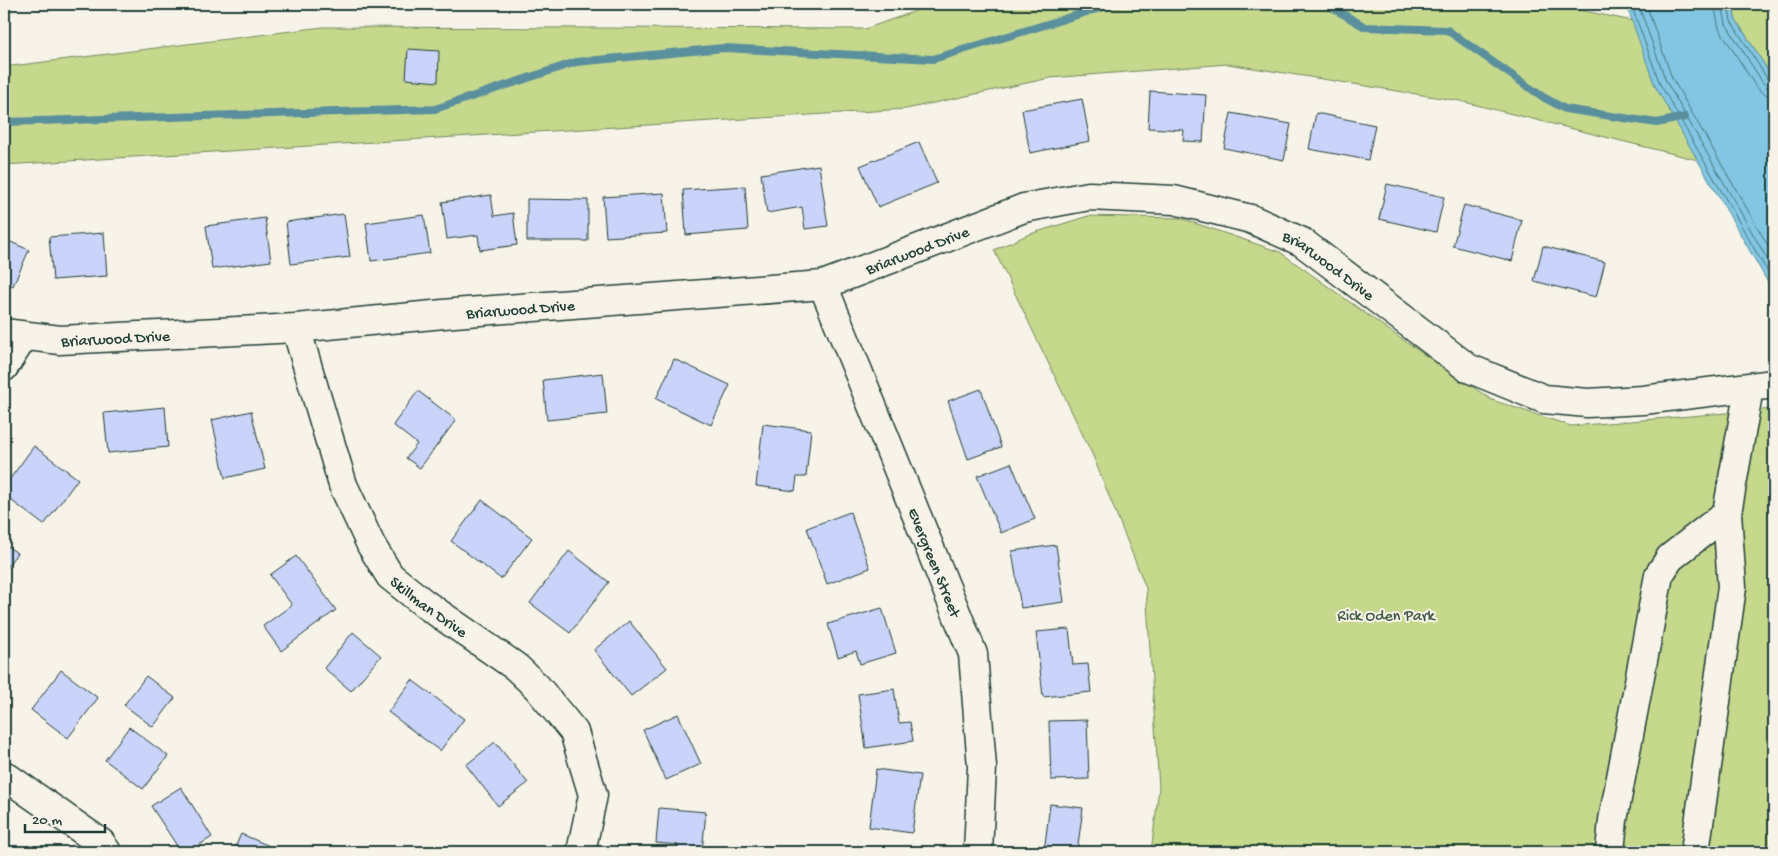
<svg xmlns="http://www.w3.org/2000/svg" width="1778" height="856" font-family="'Gochi Hand',sans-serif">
<rect width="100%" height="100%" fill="#f7f3e8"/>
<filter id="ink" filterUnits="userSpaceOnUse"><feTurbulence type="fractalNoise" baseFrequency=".02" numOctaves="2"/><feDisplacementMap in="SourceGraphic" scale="10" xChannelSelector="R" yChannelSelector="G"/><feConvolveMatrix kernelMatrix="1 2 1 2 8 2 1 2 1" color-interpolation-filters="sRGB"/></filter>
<g filter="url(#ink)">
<g fill="#c5d88c" stroke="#728a60">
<path d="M935,4h615l83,17 22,65 43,74 -238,-59 -232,-37 -178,14 -144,31 -902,56v-98l319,-40 542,2z"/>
<path d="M1733,4h41v76l-39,-62z"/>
<path d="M1088,216l92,2 100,34 120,86 92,62 79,26 203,-17v443h-623l8,-64 -13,-200 -53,-132 -99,-206 33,-15z"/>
</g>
<path fill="#82c6e3" stroke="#5a8f9d" d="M1626,4h107l2,14 39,62v213l-119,-207z"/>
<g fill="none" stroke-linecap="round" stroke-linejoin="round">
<g stroke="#47747a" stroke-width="1">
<path d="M1631,4l29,80 114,199"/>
<path d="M1638,4l28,77 108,190"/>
<path d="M1646,4l26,74 102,178"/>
<path d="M1714,4l5,24 37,59 8,7 10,2"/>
<path d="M1722,4l4,20 37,59 4,4 7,2"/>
<path d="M1728,4l3,17 37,59 6,2"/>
</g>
<g stroke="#5a8f9d" stroke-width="8">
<path d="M1326,4l39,23 82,3 96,67 22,12 92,14 28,-6"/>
<path d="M4,122l431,-13 141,-47 148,-14 209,11 180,-55"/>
</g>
</g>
<g fill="#cad3fa" stroke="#1f3d34">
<path d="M408,49l31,2 -1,31 -32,-3z"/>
<path d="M1150,91l56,4 -3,47 -20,-1 1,-11 -36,-2z"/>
<path d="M1082,99l8,42 -60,12 -8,-43z"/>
<path d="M1231,113l60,11 -7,36 -60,-12z"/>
<path d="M1316,113l59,12 -7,35 -59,-11z"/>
<path d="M919,142l18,41 -59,24 -18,-41z"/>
<path d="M819,165l9,61 -23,3 -3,-22 -35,6 -6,-39z"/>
<path d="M1387,184l57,13 -8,35 -57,-13z"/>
<path d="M745,186l3,44 -62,5 -3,-45z"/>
<path d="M664,193l3,40 -61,4 -3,-40z"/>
<path d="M491,195l3,21 19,-3 4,32 -37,5 -2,-15 -31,4 -5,-37z"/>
<path d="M527,199l61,1v41h-61z"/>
<path d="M1464,205l58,15 -10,41 -59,-15z"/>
<path d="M344,214l6,43 -59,7 -5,-42z"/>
<path d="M424,215l6,38 -59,8 -5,-38z"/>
<path d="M265,218l6,43 -59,8 -6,-43z"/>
<path d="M104,233l3,43 -54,4 -4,-43z"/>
<path d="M4,239l25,11 -16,36 -9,-4z"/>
<path d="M1543,246l62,16 -9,35 -62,-16z"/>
<path d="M674,359l56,26 -19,40 -55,-26z"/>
<path d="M603,373l4,41 -60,6 -4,-40z"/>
<path d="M981,389l20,58 -33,12 -20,-58z"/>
<path d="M418,391l38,29 -36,48 -14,-10 11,-14 -24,-19z"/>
<path d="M165,407l3,40 -60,6 -4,-40z"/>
<path d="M251,411l14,58 -40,9 -13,-58z"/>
<path d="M763,424l48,6 -5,47h-9l-2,14 -39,-5z"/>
<path d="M34,446l44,33 -34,46 -40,-30v-8z"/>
<path d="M1011,463l24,56 -34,14 -24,-57z"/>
<path d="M482,500l50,38 -31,41 -50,-38z"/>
<path d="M850,512l20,56 -43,16 -20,-56z"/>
<path d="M4,544l13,9 -13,18z"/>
<path d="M1056,545l8,57 -43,6 -9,-57z"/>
<path d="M569,551l40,31 -39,51 -40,-30z"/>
<path d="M296,556l40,54 -55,41 -18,-25 29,-21 -22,-30z"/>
<path d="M882,608l14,45 -36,11 -4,-13 -18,6 -10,-33z"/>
<path d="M629,621l38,47 -36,28 -37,-46z"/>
<path d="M1069,629l4,36 15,-1 3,28 -48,5 -7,-65z"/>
<path d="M353,632l28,24 -30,35 -27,-23z"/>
<path d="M61,670l37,28 -30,40 -37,-28z"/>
<path d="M146,676l29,22 -22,29 -29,-22z"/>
<path d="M412,680l52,39 -24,32 -52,-39z"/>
<path d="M894,689l5,34 11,-1 3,19 -47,7 -8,-54z"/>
<path d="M678,714l23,50 -35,16 -23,-50z"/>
<path d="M1087,720l2,59 -38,1 -2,-59z"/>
<path d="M129,727l39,29 -25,33 -38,-29z"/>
<path d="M495,742l33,41 -30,23 -32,-41z"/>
<path d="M876,769l44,6 -8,58 -43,-6z"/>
<path d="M181,787l31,50 -24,15h-7l-30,-46z"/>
<path d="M1050,804l33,4 -6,44h-33z"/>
<path d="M659,808l47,4 -4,40h-24v-7l-22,-2z"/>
<path d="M241,834l43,18h-51z"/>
</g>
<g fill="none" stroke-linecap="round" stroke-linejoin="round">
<defs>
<g id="minor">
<path id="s1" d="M823,285l150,369 9,113 -4,85"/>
<path id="s2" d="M296,328l47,157 28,60 19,31 35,28 91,63 21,20 37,45 19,63 -12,57"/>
<path id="s3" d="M4,333l56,7 236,-12 158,-15 369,-28 201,-77 65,-12 85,4 77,19 51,23 166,126 76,31 43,4 56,-3 131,-16"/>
<path d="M4,367l20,-31"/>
<path d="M4,775l97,68 6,9"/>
<path d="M1610,852l3,-32 46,-245 11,-17 57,-45"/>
<path d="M1695,852l37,-265 -5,-74 22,-125"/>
</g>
</defs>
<use href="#minor" stroke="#1f3d34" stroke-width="31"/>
<use href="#minor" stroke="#f7f3e8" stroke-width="28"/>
</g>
</g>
<g text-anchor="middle" stroke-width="4" stroke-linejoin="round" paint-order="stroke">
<g font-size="16" fill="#1f3d34" stroke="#f7f3e8">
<text dy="6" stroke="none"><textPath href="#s3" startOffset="922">Briarwood Drive</textPath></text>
<text dy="6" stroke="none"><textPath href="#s3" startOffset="1358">Briarwood Drive</textPath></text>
<text dy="6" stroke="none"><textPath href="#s3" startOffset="518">Briarwood Drive</textPath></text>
<text dy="6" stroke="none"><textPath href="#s3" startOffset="112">Briarwood Drive</textPath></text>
<text dy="6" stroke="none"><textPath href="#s1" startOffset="299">Evergreen Street</textPath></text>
<text dy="6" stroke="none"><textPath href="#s2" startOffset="316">Skillman Drive</textPath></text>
</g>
<g font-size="16" fill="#405c46" stroke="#f7f3e8">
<text x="1386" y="620">Rick Oden Park</text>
</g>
</g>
<rect width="1778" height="856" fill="none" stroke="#f7f3e8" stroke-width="20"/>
<rect x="10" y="10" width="1758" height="836" fill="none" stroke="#1f3d34" stroke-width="2" filter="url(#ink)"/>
<path d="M25 824v8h80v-8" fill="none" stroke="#1f3d34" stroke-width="2.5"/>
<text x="32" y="824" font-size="15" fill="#1f3d34" stroke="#f7f3e8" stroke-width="4" paint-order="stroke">20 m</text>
</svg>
